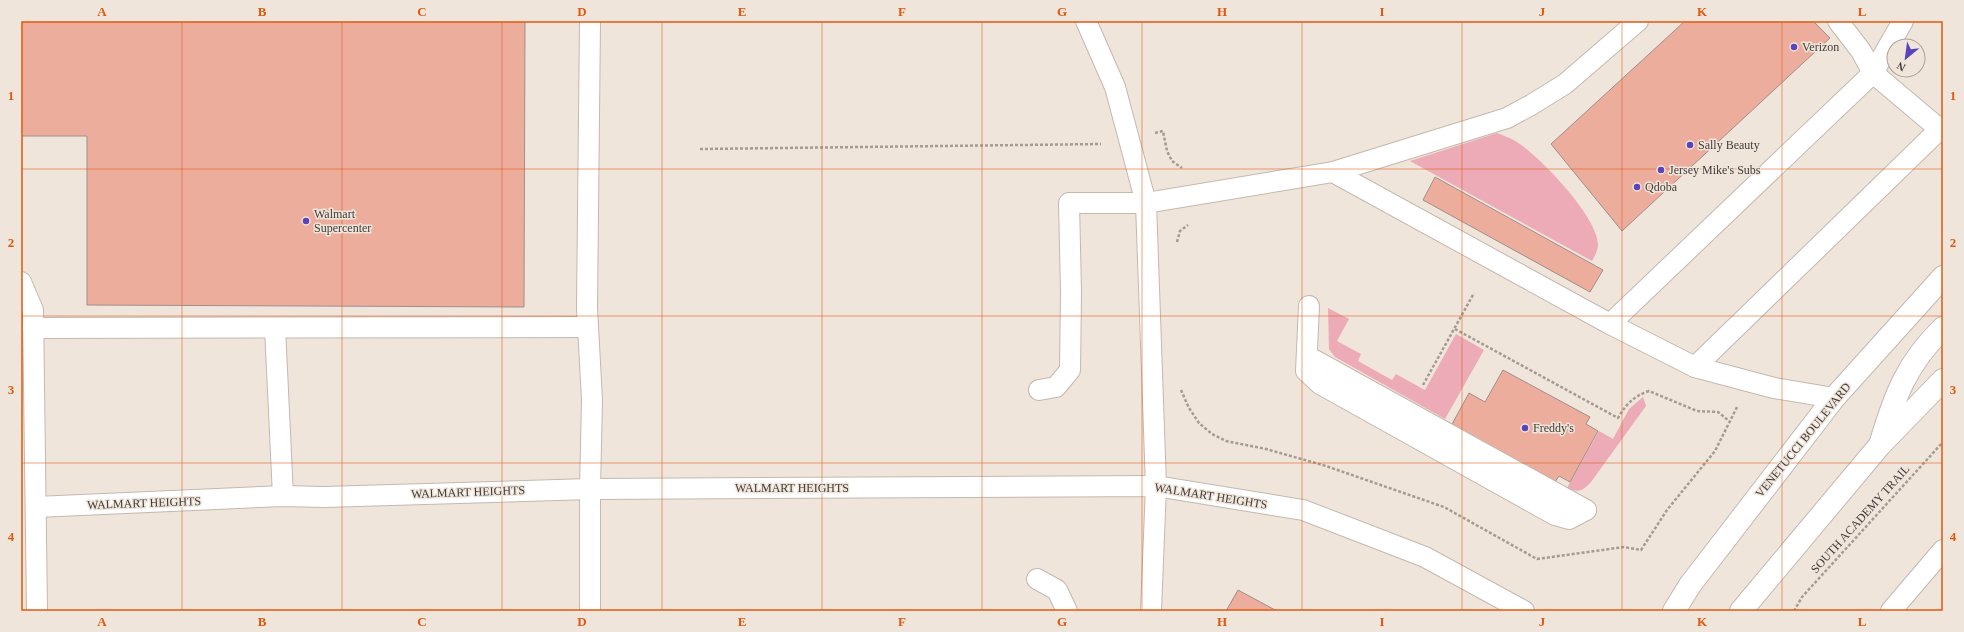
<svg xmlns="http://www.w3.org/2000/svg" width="1964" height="632" font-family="Georgia,serif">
<rect width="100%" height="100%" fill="#f0e5db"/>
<g fill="#edabb7">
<path d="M1497,133c7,3 14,5 20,9 23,15 80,74 81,102 0,6 -3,12 -6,17l-182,-100z"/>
<path d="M1328,308l21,11 -12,22 24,13 -3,7 34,19 4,-6 29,16 31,-56 28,16 -39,69 -110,-62 -6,-8z"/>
<path d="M1643,397l3,9 -55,76c-8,9 -13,11 -24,6l32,-57 14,8 16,-30z"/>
</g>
<g fill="#edad9d" stroke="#9e8f8b">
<path d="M21,21h504l-1,286 -437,-2v-169h-66z"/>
<path d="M1685,21h128l17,17 -208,193 -71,-87z"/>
<path d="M1435,177l168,93 -13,22 -167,-92z"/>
<path d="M1503,370l87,47 -4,7 12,7 -28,51 -11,-6 -4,6 -104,-56 18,-33 16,9z"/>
<path d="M1238,590l39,21h-51z"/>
</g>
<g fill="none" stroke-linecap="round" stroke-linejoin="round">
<defs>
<g id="service">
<path d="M1086,21l29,66 31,116 10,283 -5,125"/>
<path d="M1838,21l23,30 12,22 70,59"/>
<path d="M1903,21l-30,52 -263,251 85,43 248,-241"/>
<path d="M1333,172l277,152"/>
<path d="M21,282l12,28 4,301"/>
<path d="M1309,306l-3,65 14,13 235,131 14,4 17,-9"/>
<path d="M33,328l555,-1"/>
<path d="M275,328l8,168"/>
<path d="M1307,356l279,154"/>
<path d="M1695,367l79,21 60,10"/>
<path d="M1039,390l17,-3 14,-17 1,-78 -2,-89h77l187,-31 174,-54 24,-13 34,-21 73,-63"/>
<path d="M36,507l247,-11 41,1 266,-8 566,-3 147,24 122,47 99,54"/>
<path d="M1037,579l20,11 10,21"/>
<path d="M590,611v-122l2,-89 -5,-92 3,-287"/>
<path d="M1891,611l52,-61"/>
</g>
<g id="tertiary">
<path d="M1881,442c14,-47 26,-79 62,-114"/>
<path d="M1674,611l16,-26 144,-187 109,-121"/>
<path d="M1741,611l139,-166 63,-65"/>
</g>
</defs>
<use href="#service" stroke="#c4b8af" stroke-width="22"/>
<use href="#tertiary" stroke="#c4b8af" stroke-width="24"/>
<g stroke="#a39b94" stroke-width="2.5" stroke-dasharray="3 2" stroke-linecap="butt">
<path d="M1155,133l8,-2 4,20 5,10 10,7"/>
<path d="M700,149l401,-5"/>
<path d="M1177,242l3,-11 8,-6"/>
<path d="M1455,329l163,89c8,-14 16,-22 31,-27l48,20 21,1 11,9"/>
<path d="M1423,385l51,-92"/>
<path d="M1181,390l8,18 10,15 13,11 14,7 40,8 60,17 118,41 93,52 87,-12 17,3 26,-40 48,-59 22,-44"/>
<path d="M1794,611l8,-14 141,-155"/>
</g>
<use href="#service" stroke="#fff" stroke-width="20"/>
<use href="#tertiary" stroke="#fff" stroke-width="22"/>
</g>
<path fill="none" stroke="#e0580e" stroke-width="1" stroke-opacity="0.55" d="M182,21v590M342,21v590M502,21v590M662,21v590M822,21v590M982,21v590M1142,21v590M1302,21v590M1462,21v590M1622,21v590M1782,21v590M21,169h1922M21,316h1922M21,463h1922"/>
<g fill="#5944bc" stroke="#f0e5db" stroke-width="1.5">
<circle cx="1794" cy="47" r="4"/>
<circle cx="1690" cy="145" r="4"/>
<circle cx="1661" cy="170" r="4"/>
<circle cx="1637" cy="187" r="4"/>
<circle cx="306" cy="221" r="4"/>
<circle cx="1525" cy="428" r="4"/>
</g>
<g text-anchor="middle" stroke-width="3" stroke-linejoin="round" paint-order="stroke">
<g font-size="12" fill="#403c38" stroke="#f0e5db" text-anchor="start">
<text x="1802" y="51">Verizon</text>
<text x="1698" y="149">Sally Beauty</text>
<text x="1669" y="174">Jersey Mike's Subs</text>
<text x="1645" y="191">Qdoba</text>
<text x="314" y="218">Walmart<tspan x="314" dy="14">Supercenter</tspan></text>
<text x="1533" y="432">Freddy's</text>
</g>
<g font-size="12" fill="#403c38" stroke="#f0e5db">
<text transform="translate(1803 440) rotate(-51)" y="4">VENETUCCI BOULEVARD</text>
<text x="792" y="492">WALMART HEIGHTS</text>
<text transform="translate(468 492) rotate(-2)" y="4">WALMART HEIGHTS</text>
<text transform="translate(1211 496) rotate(9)" y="4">WALMART HEIGHTS</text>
<text transform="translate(144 503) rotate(-2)" y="4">WALMART HEIGHTS</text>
<text transform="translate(1860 519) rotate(-48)" y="4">SOUTH ACADEMY TRAIL</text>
</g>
</g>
<rect width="1964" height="632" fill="none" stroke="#f0e5db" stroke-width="44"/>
<g transform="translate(1906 58) rotate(209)"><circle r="19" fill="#f0e5db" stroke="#aaa19a"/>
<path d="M0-3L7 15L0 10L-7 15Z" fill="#5944bc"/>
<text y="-6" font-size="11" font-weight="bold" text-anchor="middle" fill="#403c38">N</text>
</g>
<rect x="22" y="22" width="1920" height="588" fill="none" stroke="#e0580e" stroke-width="1.5"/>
<g font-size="13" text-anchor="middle" font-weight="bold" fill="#e0580e">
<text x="102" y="16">A</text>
<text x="262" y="16">B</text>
<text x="422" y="16">C</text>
<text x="582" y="16">D</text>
<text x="742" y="16">E</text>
<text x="902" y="16">F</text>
<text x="1062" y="16">G</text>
<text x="1222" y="16">H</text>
<text x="1382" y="16">I</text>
<text x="1542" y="16">J</text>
<text x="1702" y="16">K</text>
<text x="1862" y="16">L</text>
<text x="11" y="100">1</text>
<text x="1953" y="100">1</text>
<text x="11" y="247">2</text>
<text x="1953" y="247">2</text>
<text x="11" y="394">3</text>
<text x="1953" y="394">3</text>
<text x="11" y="541">4</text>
<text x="1953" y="541">4</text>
<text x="102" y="626">A</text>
<text x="262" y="626">B</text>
<text x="422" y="626">C</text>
<text x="582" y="626">D</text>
<text x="742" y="626">E</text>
<text x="902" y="626">F</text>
<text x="1062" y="626">G</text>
<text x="1222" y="626">H</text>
<text x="1382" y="626">I</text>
<text x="1542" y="626">J</text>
<text x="1702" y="626">K</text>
<text x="1862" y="626">L</text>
</g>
</svg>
